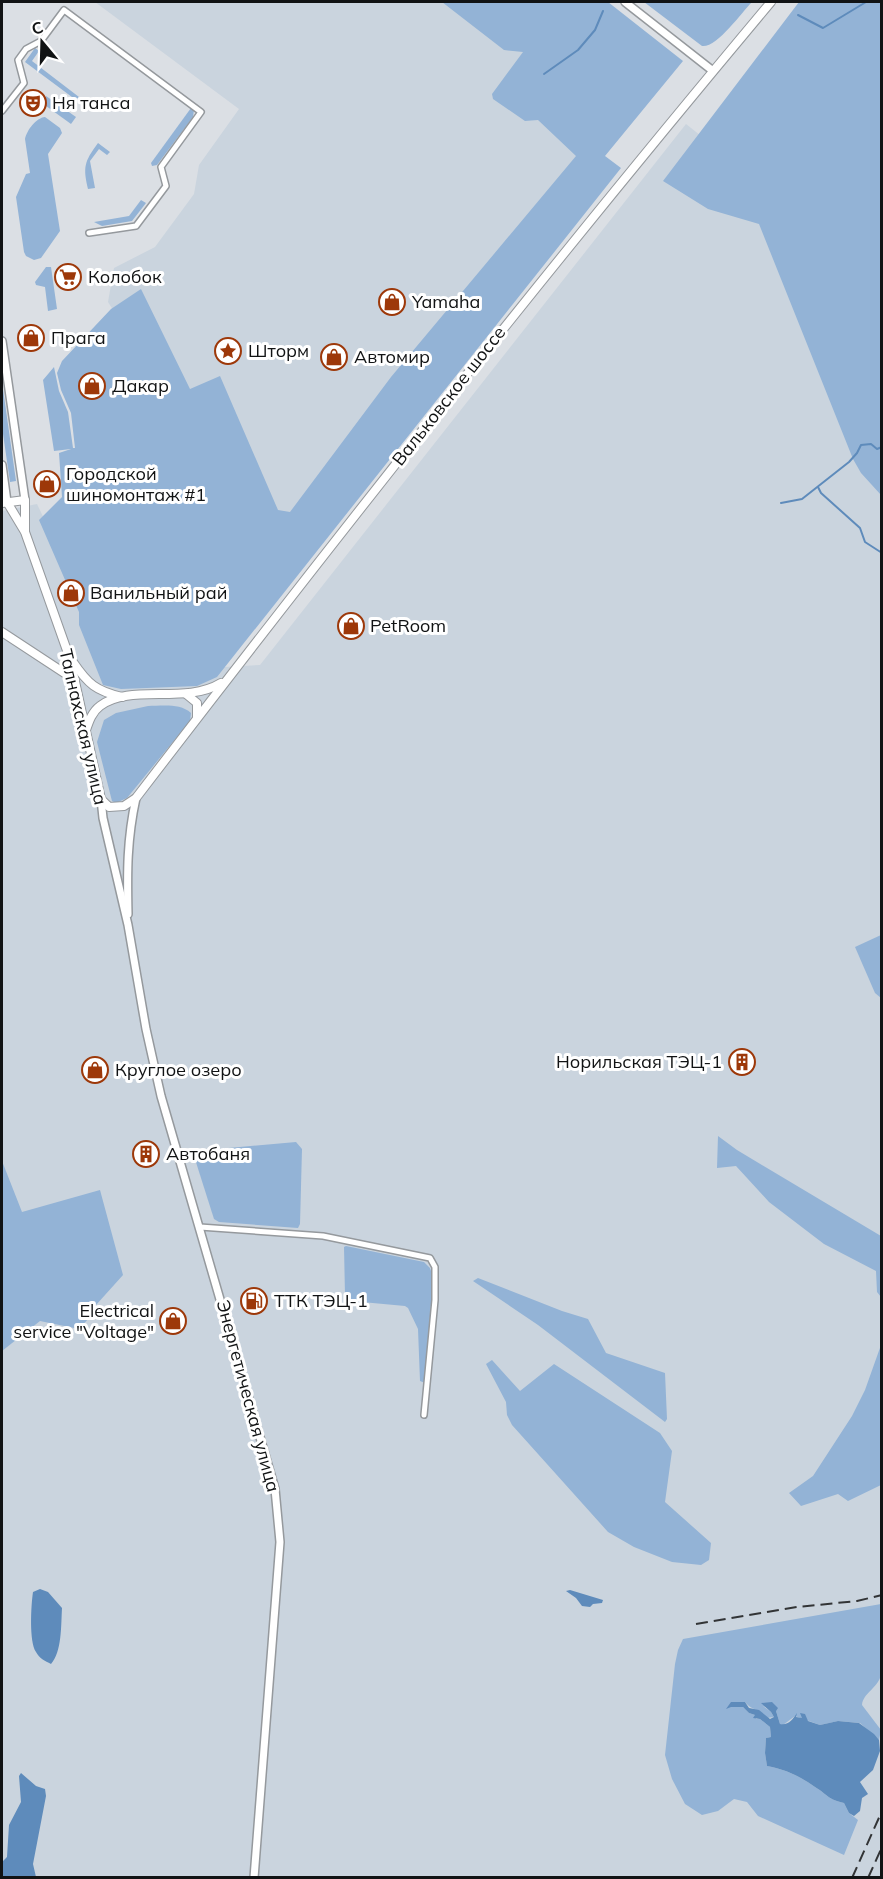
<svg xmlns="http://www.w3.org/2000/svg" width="883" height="1879" font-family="Mulish,sans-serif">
<rect width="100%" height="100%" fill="#dbdfe4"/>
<g fill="#cad4de">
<path d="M95,2h381l52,39 62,111 -304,381 -113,-129 -65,-102 6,-34 41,-21 39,-53 5,-29 40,-56z"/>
<path d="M686,124l53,42 142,283v1428l-879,1v-1367l35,-7 81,169 142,-8z"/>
</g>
<g fill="#93b3d6">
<path d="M442,2h166l75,59 -78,95 16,12 -404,509 -20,9 -76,3 -18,-4 -24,-60v-13l-40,-92 23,-23 -3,-44 12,-4 -17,2 -11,-71 11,-13 5,24 9,21 5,36h2l-4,-35 -10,-23 -4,-17 5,-12 49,-52 30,-20 49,100 30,-13 58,134 12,2 101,-135 185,-221 -38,-36 -13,1 -32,-22 -1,-5 31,-42 -19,-2z"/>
<path d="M644,2h108c-11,11 -35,46 -50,44z"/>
<path d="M799,2h82v493l-20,-22 -8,-14 -94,-235 -51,-15 -45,-28z"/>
<path d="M35,48l4,3 -7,10 47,36 -3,3 -51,-38z"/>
<path d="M46,96l30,21 -5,7 -29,-21z"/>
<path d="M191,108l3,2 -1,7 -36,48 -5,1 -1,-3z"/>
<path d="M45,117l15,11 2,5 -14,21 12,77 -19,27 -7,2 -8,-4 -2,-4 -8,-55 10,-23 4,-1 -5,-34c2,-9 11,-21 20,-22z"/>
<path d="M98,143l12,9 -3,3 -8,-6 -9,12 5,27 -7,1c-5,-22 -4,-27 10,-46z"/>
<path d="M141,200l5,3 -14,18 -30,5 -8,-4 35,-6z"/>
<path d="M46,267h5l6,42 -9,2 -3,-24 -9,-2 -1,-3z"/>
<path d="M2,382l14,99 -6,1 -8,-55z"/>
<path d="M148,706c14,0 32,-3 43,7l-1,8 -63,77 -11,5 -4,-2 -15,-59 7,-22 12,-7z"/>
<path d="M881,935v63l-6,-5 -20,-46z"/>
<path d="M718,1136l19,14 144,86v61l-4,-5 -1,-21 -52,-27 -55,-42 -33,-36 -19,2z"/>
<path d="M296,1142l6,7 -2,75 -2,4 -79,-6 -5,-3 -20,-63 2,-5z"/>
<path d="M2,1161l20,51 78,-22 23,85 -27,30 -7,13 -10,11 -39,-8 -38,30z"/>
<path d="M346,1246l78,16 6,6 3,9 -8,106 -5,-2 -2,-52 -10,-21 -3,-2 -54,-5 -6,-6 -1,-48z"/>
<path d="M478,1278l84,33 26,8 18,34 59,20 2,46 -2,3 -127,-97 -65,-44z"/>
<path d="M881,1345v140l-33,16 -10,-7 -37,12 -12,-13 24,-17 39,-60 13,-26z"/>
<path d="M492,1360l28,31 34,-27 106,69 12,18 -7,51 46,41 -2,17 -8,5 -29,-3 -38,-15 -26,-15 -96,-107 -5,-10 -1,-13 -20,-38z"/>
<path d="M881,1604c0,19 2,55 0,71 -3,13 -18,18 -19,30l19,25 -2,10 -19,-17 -22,-2 -18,4 -25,-9 -12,9 -3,-1 -4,-13 -13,-5 8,6 3,5 -7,1c-6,-8 -16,-8 -22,-16l-14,5h12l6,6 6,2 1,4h4l10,8 1,10 -5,1 -1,15 2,13c18,3 34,11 48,21 13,8 12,12 29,16l5,10 9,7 -14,35 -86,-39 -11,-14 -13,-3 -16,12 -16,4 -17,-11 -13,-25 -7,-24 10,-91 3,-14 5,-11z"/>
</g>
<g fill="#5e8bbb">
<path d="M40,1589l8,3 14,16c-1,17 0,44 -11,56 -6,-3 -12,-6 -15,-12 -7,-10 -5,-47 -3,-60z"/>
<path d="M570,1590l33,10 -1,3 -9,1 -3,3 -8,-1 -6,-8 -10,-7z"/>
<path d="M731,1702h14l4,6 10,2 11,9 4,-2 -3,-5 -10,-9 11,-1 6,6 -2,3 4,13c8,2 13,-5 17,-11l-1,4 6,1 -2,-5 5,1 3,7 12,4 18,-4 21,2 15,11 5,6 1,11 -7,19 -13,12 8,12 -6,4 -2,13 -6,5 -5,-3 -5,-10c-17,-4 -16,-8 -29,-16 -14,-10 -30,-18 -48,-21l-2,-13 1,-15 5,-1 -1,-10 -10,-8 -7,-1 2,-3 -6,-2 -6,-6h-12l-5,2z"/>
<path d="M21,1773l15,13 9,3 1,7 -13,68 3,13h-34v-15l5,-5 2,-32 12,-23 -2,-26z"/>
</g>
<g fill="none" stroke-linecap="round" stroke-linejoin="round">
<g stroke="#5e8bbb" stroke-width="2">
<path d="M798,15l25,13 43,-26"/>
<path d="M544,74l34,-24 17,-20 8,-19"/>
<path d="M818,487l3,6 39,35 5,14 17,11"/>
<path d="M781,503l21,-4 47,-37 8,-9 4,-8 10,-1 6,5 5,-2"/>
</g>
<defs>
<g id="minor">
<path d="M2,111l22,-28 -6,-23 8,-11 15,-8 23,-31 137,102 -40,55 5,19 -30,40 -47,7"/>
<path d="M200,1227l123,9 107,22 5,9v33l-11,115"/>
</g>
<g id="tertiary">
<path d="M625,2l88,69"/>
<path d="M2,341l23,159"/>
<path d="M2,465l5,37"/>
<path d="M101,799l2,19 25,107 18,104 15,67 114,393 5,53 -26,336"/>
<path d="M128,914c-1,-42 -1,-75 8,-116"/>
</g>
<g id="secondary">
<path d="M7,502l18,30 45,127 31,140 8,8 15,-1 12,-8c207,-270 417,-536 635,-796"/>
<path d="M2,503l23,-3v31"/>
<path d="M2,632l73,48"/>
<path d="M73,662c15,22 23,29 49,35"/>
<path d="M186,694l11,9v14"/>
<path d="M86,730c3,-9 6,-18 14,-24 30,-23 85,-1 121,-23"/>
</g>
</defs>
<use href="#minor" stroke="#95999d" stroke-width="8"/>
<use href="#tertiary" stroke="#95999d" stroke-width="10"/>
<use href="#secondary" stroke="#95999d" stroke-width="10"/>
<use href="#minor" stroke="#fff" stroke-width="5"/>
<use href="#tertiary" stroke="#fff" stroke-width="7"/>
<use href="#secondary" stroke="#fff" stroke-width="8"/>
<g stroke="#323436" stroke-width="2" stroke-dasharray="12 6" stroke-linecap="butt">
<path d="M696,1624l101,-17 60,-6 25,-6"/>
<path d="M852,1878l30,-67"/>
<path d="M868,1878l14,-31"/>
</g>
</g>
<defs>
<symbol id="theatre-ring" viewBox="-11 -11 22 22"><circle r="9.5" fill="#fff" stroke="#9d3809" stroke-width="1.5"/><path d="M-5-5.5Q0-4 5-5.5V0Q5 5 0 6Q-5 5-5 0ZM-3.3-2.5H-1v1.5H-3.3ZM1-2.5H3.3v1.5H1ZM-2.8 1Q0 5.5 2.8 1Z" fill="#9d3809"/></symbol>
<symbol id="supermarket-ring" viewBox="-11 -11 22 22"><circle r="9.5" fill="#fff" stroke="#9d3809" stroke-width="1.5"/><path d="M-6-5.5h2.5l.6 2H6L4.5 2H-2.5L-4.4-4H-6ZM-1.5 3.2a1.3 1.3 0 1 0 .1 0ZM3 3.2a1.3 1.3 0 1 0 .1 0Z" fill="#9d3809"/></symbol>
<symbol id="shop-ring" viewBox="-11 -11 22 22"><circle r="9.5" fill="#fff" stroke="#9d3809" stroke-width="1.5"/><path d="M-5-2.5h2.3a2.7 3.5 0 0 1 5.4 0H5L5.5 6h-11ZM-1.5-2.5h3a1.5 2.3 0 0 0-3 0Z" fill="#9d3809"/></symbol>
<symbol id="sight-ring" viewBox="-11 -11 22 22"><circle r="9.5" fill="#fff" stroke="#9d3809" stroke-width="1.5"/><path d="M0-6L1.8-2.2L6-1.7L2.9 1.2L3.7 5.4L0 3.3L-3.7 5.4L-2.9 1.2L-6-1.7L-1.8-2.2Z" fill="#9d3809"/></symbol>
<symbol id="building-ring" viewBox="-11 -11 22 22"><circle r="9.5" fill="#fff" stroke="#9d3809" stroke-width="1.5"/><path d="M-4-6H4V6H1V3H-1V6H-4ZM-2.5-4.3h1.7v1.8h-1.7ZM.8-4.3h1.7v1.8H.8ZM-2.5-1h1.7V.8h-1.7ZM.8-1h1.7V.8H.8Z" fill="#9d3809"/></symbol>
<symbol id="fuel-ring" viewBox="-11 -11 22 22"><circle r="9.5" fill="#fff" stroke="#9d3809" stroke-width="1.5"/><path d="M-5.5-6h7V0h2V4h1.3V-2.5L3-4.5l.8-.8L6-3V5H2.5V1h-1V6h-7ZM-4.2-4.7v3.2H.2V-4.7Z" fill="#9d3809"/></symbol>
</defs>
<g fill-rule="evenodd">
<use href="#theatre-ring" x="18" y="88" width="30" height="30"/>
<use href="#supermarket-ring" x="53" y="262" width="30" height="30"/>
<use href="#shop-ring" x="377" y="287" width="30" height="30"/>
<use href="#shop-ring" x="16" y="323" width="30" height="30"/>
<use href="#sight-ring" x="213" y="336" width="30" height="30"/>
<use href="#shop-ring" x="319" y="342" width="30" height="30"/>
<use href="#shop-ring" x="77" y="371" width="30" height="30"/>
<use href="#shop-ring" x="32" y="469" width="30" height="30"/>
<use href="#shop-ring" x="56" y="578" width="30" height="30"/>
<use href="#shop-ring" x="336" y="611" width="30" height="30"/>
<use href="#building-ring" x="727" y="1047" width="30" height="30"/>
<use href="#shop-ring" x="80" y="1055" width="30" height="30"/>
<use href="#building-ring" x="131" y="1139" width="30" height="30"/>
<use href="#fuel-ring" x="239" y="1286" width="30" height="30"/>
<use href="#shop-ring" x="158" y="1306" width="30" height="30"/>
</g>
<g text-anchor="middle" stroke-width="6" stroke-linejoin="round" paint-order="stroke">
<g font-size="18" fill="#111314" stroke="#fff" text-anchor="start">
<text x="52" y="109">Ня танса</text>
<text x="88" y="283">Колобок</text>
<text x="412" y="308">Yamaha</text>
<text x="51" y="344">Прага</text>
<text x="248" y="357">Шторм</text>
<text x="354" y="363">Автомир</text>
<text x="112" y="392">Дакар</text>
<text x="66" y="480">Городской<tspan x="66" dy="21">шиномонтаж #1</tspan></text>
<text x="90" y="599">Ванильный рай</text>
<text x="370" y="632">PetRoom</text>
<text x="722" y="1068" text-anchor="end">Норильская ТЭЦ-1</text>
<text x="115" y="1076">Круглое озеро</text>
<text x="166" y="1160">Автобаня</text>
<text x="274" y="1307">ТТК ТЭЦ-1</text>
<text x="154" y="1317" text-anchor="end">Electrical<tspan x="154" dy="21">service "Voltage"</tspan></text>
</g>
<g font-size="18" fill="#111314" stroke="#fff">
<text transform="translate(449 396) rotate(-52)" y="6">Вальковское шоссе</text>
<text transform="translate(83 727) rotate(77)" y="6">Талнахская улица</text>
<text transform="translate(248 1396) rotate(75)" y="6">Энергетическая улица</text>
</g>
</g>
<rect width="883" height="1879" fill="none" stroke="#111314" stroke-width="6"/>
<g transform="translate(42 42) rotate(341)" stroke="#ffffff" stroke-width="4.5" paint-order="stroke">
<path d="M0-4.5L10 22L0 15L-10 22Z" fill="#111314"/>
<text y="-9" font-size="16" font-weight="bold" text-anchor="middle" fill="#111314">С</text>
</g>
</svg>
